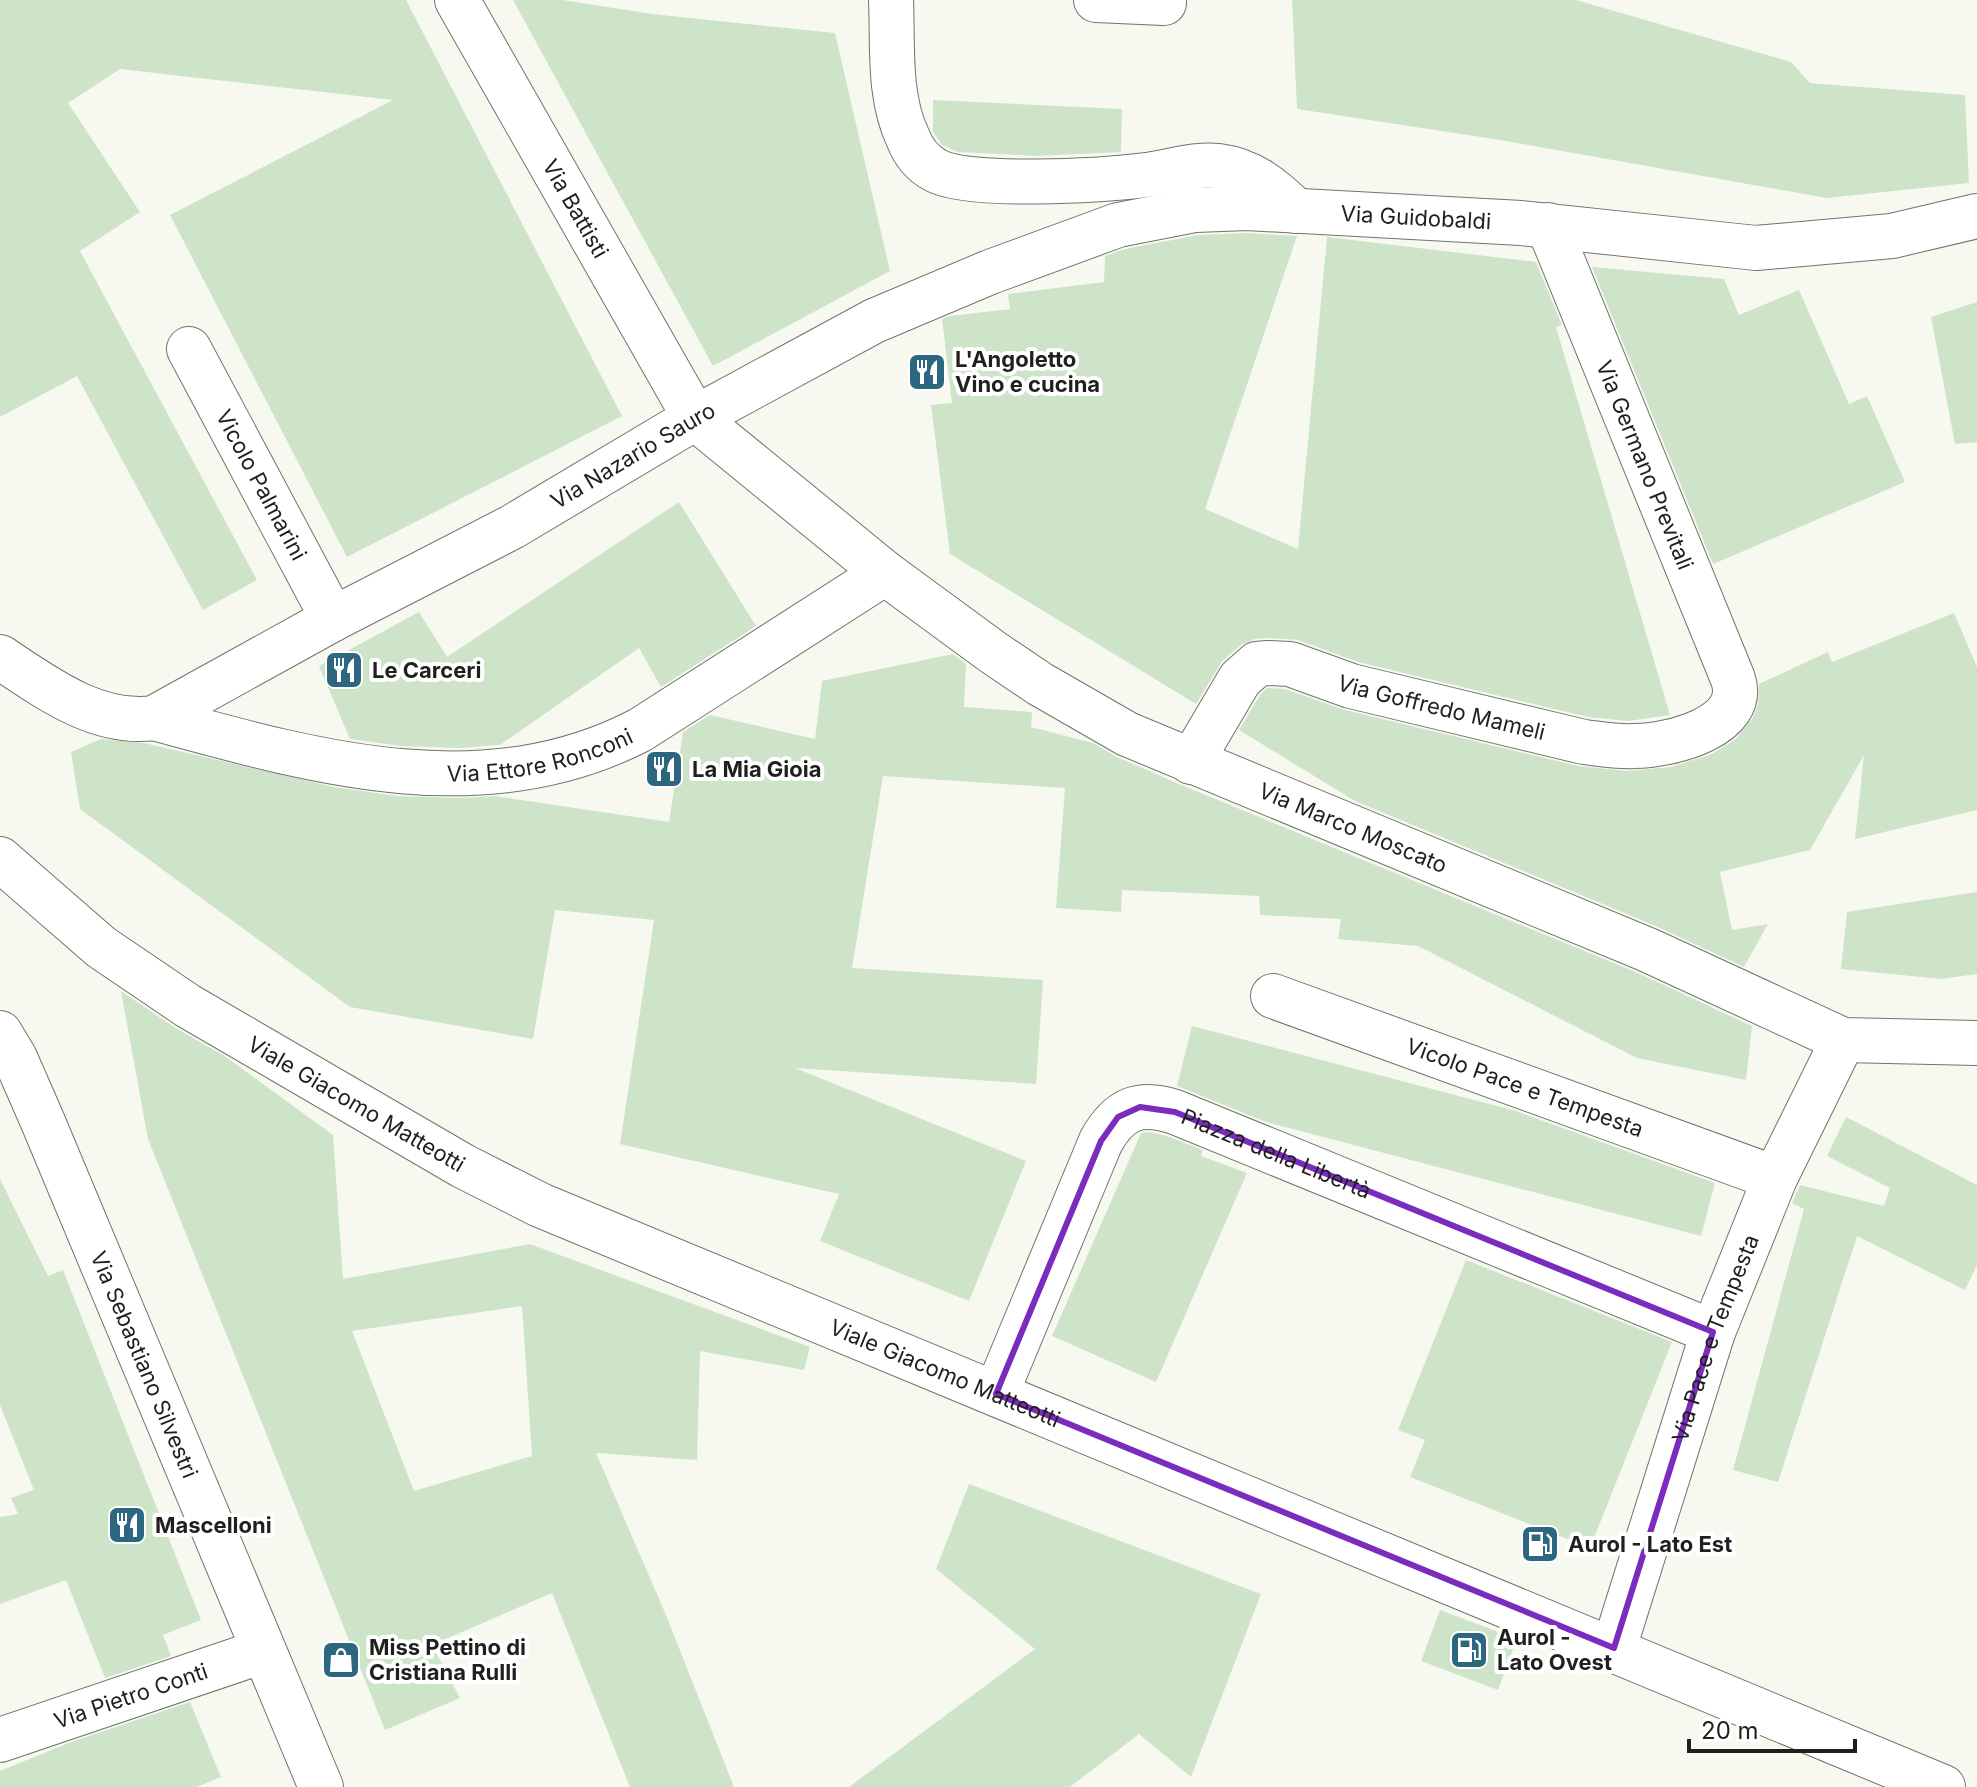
<svg xmlns="http://www.w3.org/2000/svg" width="1977" height="1787" font-family="Inter,sans-serif">
<rect width="100%" height="100%" fill="#f7f9f1"/>
<g fill="#cee4c9" fill-rule="evenodd">
<path d="M0,0h406l216,416 -275,141 -177,-342 223,-115 -273,-31 -52,34 72,109 -60,39 177,329 -54,30 -126,-234 -77,41z"/>
<path d="M513,0h50l89,14 183,19 55,238 -177,95z"/>
<path d="M1292,0h284l215,62 19,21 155,12 4,88 -142,15 -333,-59 -197,-30z"/>
<path d="M933,100l189,9 -1,43 -84,4 -79,-4 -16,-7 -9,-13z"/>
<path d="M1247,233l50,3 -92,273 93,40 29,-312 209,25 26,63 -6,2 114,388 -42,6 -40,-4 -230,-55 -60,-22 -29,-2 -14,1 -14,6 -18,15 -27,44 -246,-150 -19,-149 21,-2 -10,-84 8,-3 60,-7 -2,-15 96,-12 1,-26 20,-7 73,-14z"/>
<path d="M1592,267l132,12 15,36 60,-25 50,114 18,-8 38,86 -192,82z"/>
<path d="M1977,302v140l-22,2 -24,-127z"/>
<path d="M679,502l77,124 -95,61 -22,-39 -139,97 -41,3 -58,-2 -51,-7 -31,-73 100,-54 28,45z"/>
<path d="M1954,613l23,54v143l-122,29 9,-84 -54,95 -90,22 12,58 36,-6 -24,43 -86,-40 -303,-126 -116,-71 21,-35 7,-7 18,1 60,21 233,56 49,5 44,-4 41,-13 24,-15 16,-20 6,-15 1,-20 69,-32 4,10z"/>
<path d="M953,654l13,10 -2,43 68,5 -1,15 62,16 24,14 62,27 459,189 114,53 -6,54 -109,-22 -219,-112 -80,-7 3,-20 -81,-4 -1,-19 -137,-6 -1,22 -65,-4 9,-120 -182,-12 -31,192 191,12 -7,104 -241,-16 231,93 -57,140 -149,-60 19,-47 -219,-50 34,-224 -99,-10 -22,129 -183,-32 -270,-198 -9,-57 30,-13 43,4 190,44 63,9 62,2 36,-2 174,26 14,-90 27,-17 105,24 7,-58z"/>
<path d="M1977,892v82l-36,5 -100,-10 6,-57z"/>
<path d="M121,991l53,36 52,30 107,78 10,144 187,-35 280,103 -6,23 -104,-19 -3,109 -101,-7 70,162 68,172h-104l-78,-194 -120,52 28,53 -75,32 -237,-591zM522,1306l10,150 -118,35 -62,-160z"/>
<path d="M1192,1026l324,85 199,72 -14,53 -435,-114 -89,-36z"/>
<path d="M1846,1117l131,68v80l-12,25 -108,-54 -79,246 -45,-12 71,-261 -12,-6 8,-18 84,21 6,-18 -63,-32z"/>
<path d="M1150,1132l17,4 36,14 -2,6 46,17 -91,209 -104,-46 89,-203z"/>
<path d="M0,1179l48,97 15,-6 138,350 -38,15 8,21 -66,22 -39,-98 -66,24v-87l18,-3 -7,-16 23,-8 -34,-85z"/>
<path d="M1466,1260l206,82 -82,206 -180,-71 15,-37 -27,-10z"/>
<path d="M969,1484l292,110 -70,183 -52,-43 -69,53h-221l186,-138 -99,-80z"/>
<path d="M1440,1610l77,29 -19,51 -77,-29z"/>
<path d="M190,1702l31,75 -24,10h-197v-16l71,-29z"/>
</g>
<g fill="none" stroke-linecap="round" stroke-linejoin="round">
<defs>
<g id="minor">
<path id="s1" d="M457,0l238,418 190,155 109,80 46,31 87,50 521,216 195,90 134,3"/>
<path d="M891,0c2,45 -3,97 17,138 5,13 14,25 27,32 32,19 170,10 211,5 24,-3 49,-12 73,-9 32,4 55,23 77,45"/>
<path d="M1096,0l68,3"/>
<path id="s2" d="M189,349l144,270"/>
<path id="s3" d="M0,657c45,30 97,69 154,61l179,-99 179,-92 183,-109 179,-97 116,-49 128,-47 77,-15 52,-2 274,15 235,25 136,-12 85,-20"/>
<path id="s4" d="M154,718c160,44 330,93 486,12l245,-157"/>
<path id="s5" d="M1191,762l49,-83 17,-15 11,-1 22,1 61,22 233,56c17,2 33,5 50,4 35,0 115,-19 99,-67l-185,-454"/>
<path id="s6" d="M1273,996l502,182"/>
<path id="s7" d="M0,1033l15,25 28,64 278,665"/>
<path id="s8" d="M996,1394l105,-253c18,-32 38,-41 74,-29l538,220"/>
<path id="s9" d="M1614,1648l99,-316 62,-154 68,-138"/>
<path id="s10" d="M0,1740l263,-89"/>
</g>
<g id="primary">
<path id="s11" d="M0,859l101,88 87,59 275,160 77,39 1403,582"/>
</g>
</defs>
<use href="#minor" stroke="#72736c" stroke-width="46"/>
<use href="#primary" stroke="#72736c" stroke-width="46"/>
<use href="#minor" stroke="#fff" stroke-width="44"/>
<use href="#primary" stroke="#fff" stroke-width="44"/>
</g>
<path fill="none" stroke="#7b2cbf" stroke-width="6" stroke-linejoin="round" d="M1140,1107l35,5 538,220 -99,316 -618,-254 105,-253 17,-24z"/>
<defs>
<symbol id="restaurant-square" viewBox="-11 -11 22 22"><rect x="-9" y="-9" width="18" height="18" rx="4" fill="#2c677f" stroke="#fff"/><path d="M-5-6h1v4h1v-4h1v4h1v-4h1v5L-1.5 .5V6h-2V.5L-5-1ZM5-6V6H3V1.5H1.5Q1.5-4 5-6Z" fill="#fff"/></symbol>
<symbol id="fuel-square" viewBox="-11 -11 22 22"><rect x="-9" y="-9" width="18" height="18" rx="4" fill="#2c677f" stroke="#fff"/><path d="M-5.5-6h7V0h2V4h1.3V-2.5L3-4.5l.8-.8L6-3V5H2.5V1h-1V6h-7ZM-4.2-4.7v3.2H.2V-4.7Z" fill="#fff"/></symbol>
<symbol id="shop-square" viewBox="-11 -11 22 22"><rect x="-9" y="-9" width="18" height="18" rx="4" fill="#2c677f" stroke="#fff"/><path d="M-5-2.5h2.3a2.7 3.5 0 0 1 5.4 0H5L5.5 6h-11ZM-1.5-2.5h3a1.5 2.3 0 0 0-3 0Z" fill="#fff"/></symbol>
</defs>
<g fill-rule="evenodd">
<use href="#restaurant-square" x="905" y="350" width="44" height="44"/>
<use href="#restaurant-square" x="322" y="648" width="44" height="44"/>
<use href="#restaurant-square" x="642" y="747" width="44" height="44"/>
<use href="#restaurant-square" x="105" y="1503" width="44" height="44"/>
<use href="#fuel-square" x="1518" y="1522" width="44" height="44"/>
<use href="#fuel-square" x="1447" y="1628" width="44" height="44"/>
<use href="#shop-square" x="319" y="1638" width="44" height="44"/>
</g>
<g text-anchor="middle" stroke-width="8" stroke-linejoin="round" paint-order="stroke">
<g font-size="22" fill="#1f201d" stroke="#fff">
<text dy="8" stroke="none"><textPath href="#s1" startOffset="240">Via Battisti</textPath></text>
<text dy="8" stroke="none"><textPath href="#s3" startOffset="1554">Via Guidobaldi</textPath></text>
<text dy="8" stroke="none"><textPath href="#s3" startOffset="716">Via Nazario Sauro</textPath></text>
<text transform="translate(1645 465) rotate(68)" y="8">Via Germano Previtali</text>
<text dy="8" stroke="none"><textPath href="#s2" startOffset="154">Vicolo Palmarini</textPath></text>
<text dy="8" stroke="none"><textPath href="#s5" startOffset="310">Via Goffredo Mameli</textPath></text>
<text dy="8" stroke="none"><textPath href="#s4" startOffset="394">Via Ettore Ronconi</textPath></text>
<text dy="8" stroke="none"><textPath href="#s1" startOffset="1262">Via Marco Moscato</textPath></text>
<text dy="8" stroke="none"><textPath href="#s6" startOffset="268">Vicolo Pace e Tempesta</textPath></text>
<text dy="8" stroke="none"><textPath href="#s11" startOffset="434">Viale Giacomo Matteotti</textPath></text>
<text dy="8" stroke="none"><textPath href="#s8" startOffset="472">Piazza della Libertà</textPath></text>
<text dy="8" stroke="none"><textPath href="#s9" startOffset="326">Via Pace e Tempesta</textPath></text>
<text dy="8" stroke="none"><textPath href="#s7" startOffset="362">Via Sebastiano Silvestri</textPath></text>
<text dy="8" stroke="none"><textPath href="#s11" startOffset="1082">Viale Giacomo Matteotti</textPath></text>
<text dy="8" stroke="none"><textPath href="#s10" startOffset="138">Via Pietro Conti</textPath></text>
</g>
<g font-size="22" font-weight="bold" fill="#1f201d" stroke="#fff" text-anchor="start">
<text x="955" y="367">L'Angoletto<tspan x="955" dy="25">Vino e cucina</tspan></text>
<text x="372" y="678">Le Carceri</text>
<text x="692" y="777">La Mia Gioia</text>
<text x="155" y="1533">Mascelloni</text>
<text x="1568" y="1552">Aurol - Lato Est</text>
<text x="1497" y="1645">Aurol -<tspan x="1497" dy="25">Lato Ovest</tspan></text>
<text x="369" y="1655">Miss Pettino di<tspan x="369" dy="25">Cristiana Rulli</tspan></text>
</g>
</g>
<path d="M1689 1739v12h166v-12" fill="none" stroke="#1f201d" stroke-width="4"/>
<text x="1701" y="1739" font-size="24" fill="#1f201d" stroke="#ffffff" stroke-width="6" paint-order="stroke">20 m</text>
</svg>
